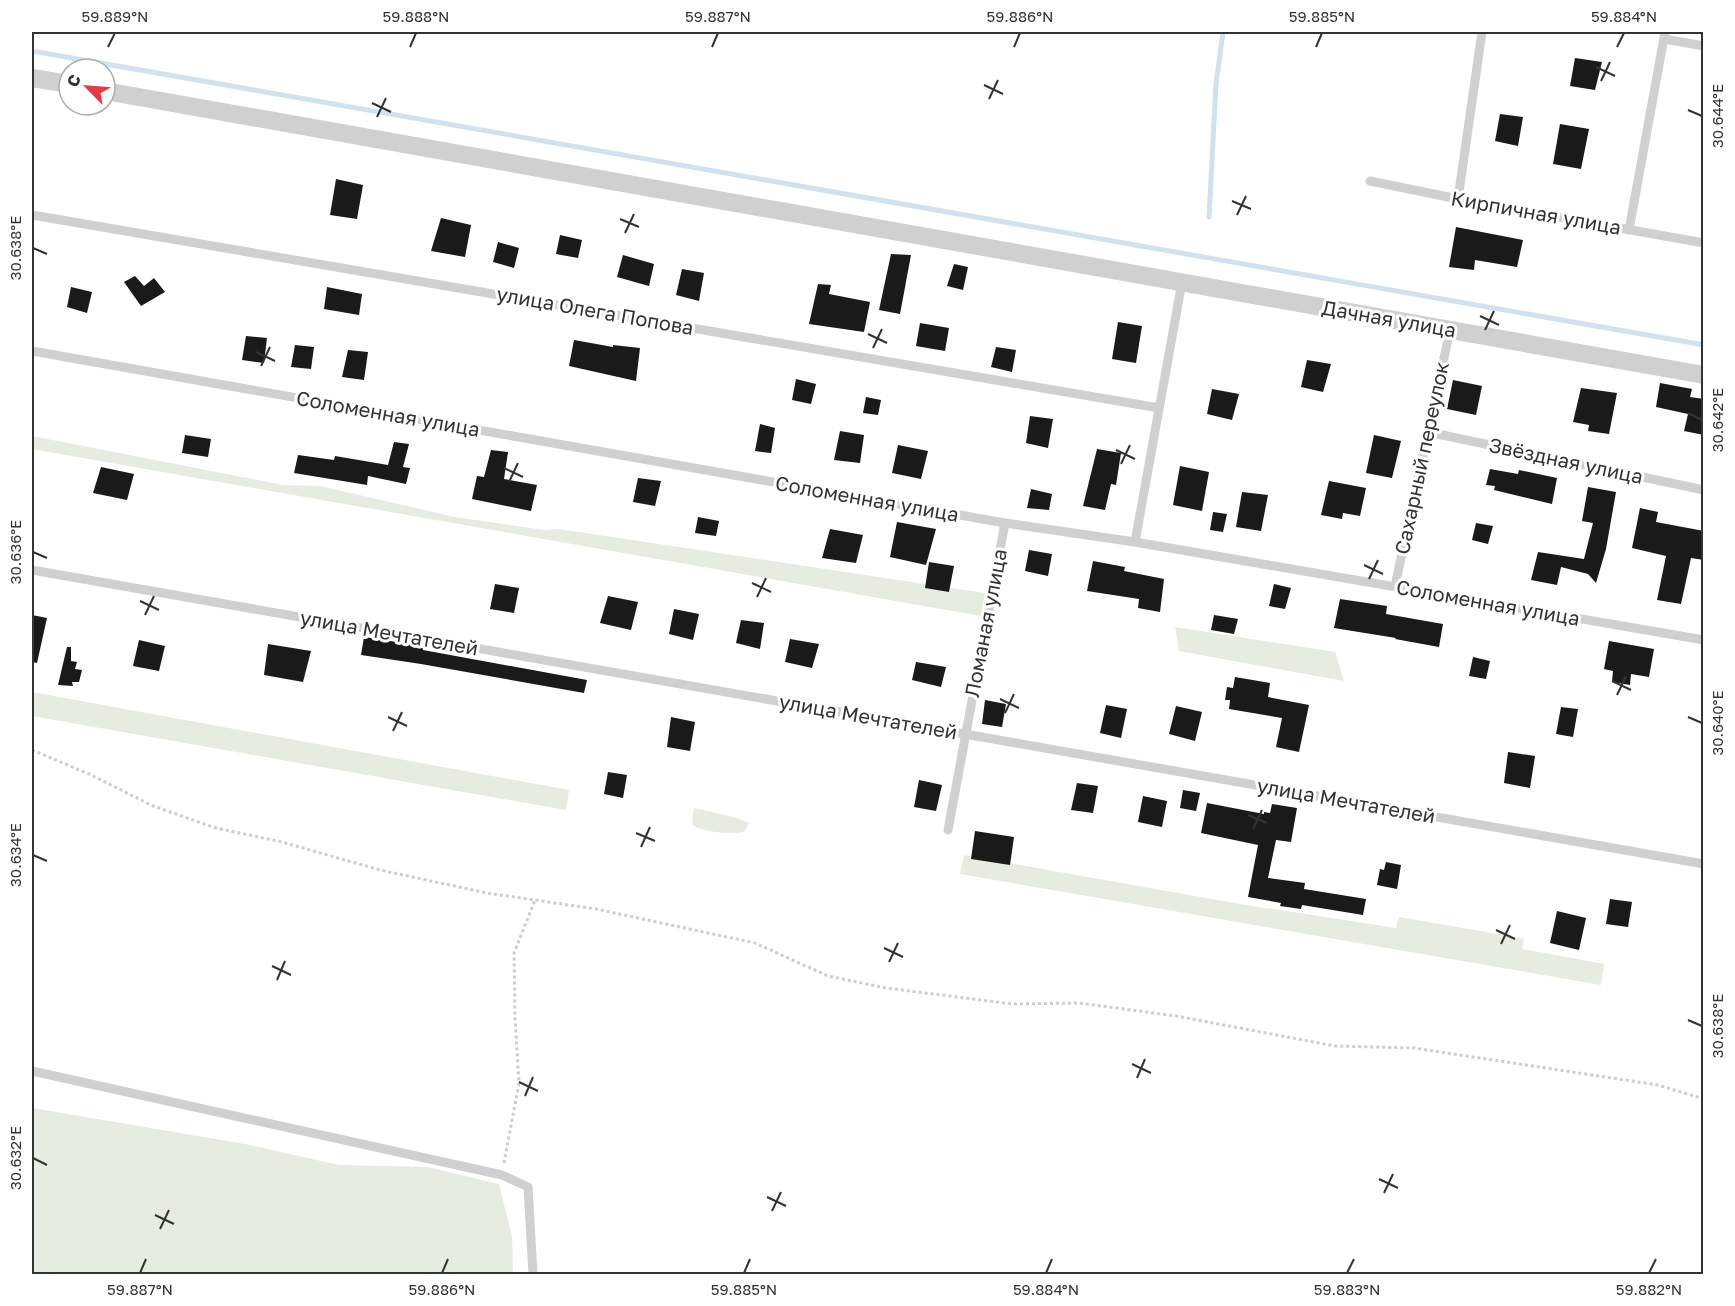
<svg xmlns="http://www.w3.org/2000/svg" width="1735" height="1306" font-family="'Golos Text',sans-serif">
<rect width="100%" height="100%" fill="#fff"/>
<g fill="#e6ecdf">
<path d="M32,436l251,49 37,1 135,31 89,13 15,-1 426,64 -4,23 -949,-167z"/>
<path d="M1175,627l160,25 9,29 -165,-30z"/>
<path d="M32,692l537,98 -3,20 -534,-94z"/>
<path d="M694,808l43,10 12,5 -5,9c-13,2 -42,1 -52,-8z"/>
<path d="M964,855l276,49 156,24 3,-11 122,21 3,1 -2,10 82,15 -3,21 -641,-111z"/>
<path d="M32,1108l213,36 94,21 89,2 71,17 13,52 1,38h-481z"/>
</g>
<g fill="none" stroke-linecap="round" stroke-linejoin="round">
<g stroke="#cfe2ee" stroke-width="5">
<path d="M32,51l1672,294"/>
<path d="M1209,217l7,-133 7,-52"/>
</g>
</g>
<g fill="#1a1a1a">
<path d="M1575,58l27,4 -7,28 -25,-4z"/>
<path d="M1500,114l23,3 -5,29 -23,-5z"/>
<path d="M1560,124l29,5 -8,40 -28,-5z"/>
<path d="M336,179l27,6 -6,34 -27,-4z"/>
<path d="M441,218l30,7 -6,32 -34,-6z"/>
<path d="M1456,227l67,13 -6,27 -42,-7 -1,10 -25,-3z"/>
<path d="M560,235l22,5 -4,18 -22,-4z"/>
<path d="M498,242l21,6 -5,20 -21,-6z"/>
<path d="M891,254l20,1 -11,59 -21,-4z"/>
<path d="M623,255l31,9 -5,22 -32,-9z"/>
<path d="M954,264l14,3 -5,23 -16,-4z"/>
<path d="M682,269l22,4 -5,28 -23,-6z"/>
<path d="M135,276l9,10 10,-8 11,14 -24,14 -17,-24z"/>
<path d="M818,284l13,1 -2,9 41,8 -6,30 -55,-8z"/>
<path d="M71,287l21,5 -5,21 -20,-6z"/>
<path d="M327,287l35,7 -3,21 -35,-6z"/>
<path d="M1118,322l24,4 -6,37 -24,-4z"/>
<path d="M920,323l29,5 -4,23 -29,-5z"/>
<path d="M246,336l21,2 -3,25 -22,-3z"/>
<path d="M574,340l39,7v-2l27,3 -4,33 -67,-15z"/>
<path d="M295,345l19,2 -3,22 -20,-2z"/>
<path d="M996,347l20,3 -4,22 -21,-5z"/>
<path d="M348,350l20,2 -4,28 -22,-3z"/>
<path d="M1307,360l24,4 -8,28 -22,-5z"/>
<path d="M796,379l20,5 -5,20 -19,-4z"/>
<path d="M1453,380l29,6 -6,29 -29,-6z"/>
<path d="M1660,383l32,6 -2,8 14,2v36l-20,-4 4,-17 -32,-7z"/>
<path d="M1581,388l36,5 -8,41 -21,-3 1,-6 -16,-3z"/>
<path d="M1212,389l27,5 -7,26 -25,-6z"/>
<path d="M866,397l15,3 -3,15 -15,-2z"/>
<path d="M1030,416l23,3 -5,29 -22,-5z"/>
<path d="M760,424l15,4 -4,25 -16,-2z"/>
<path d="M840,431l24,4 -4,28 -26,-3z"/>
<path d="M185,435l26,4 -3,18 -26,-4z"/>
<path d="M1374,435l27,6 -9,37 -26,-5z"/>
<path d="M394,442l15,2 -6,23 7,1 -4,16 -38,-8 -1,9 -73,-12 4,-18 36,5 1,-4 53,9z"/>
<path d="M898,445l30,6 -7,28 -29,-6z"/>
<path d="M1097,449l24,4 -5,32 -5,-1 -6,26 -22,-4z"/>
<path d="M491,450l17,2 -4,27 33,6 -6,26 -59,-12 5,-23 7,1z"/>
<path d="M1180,466l29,6 -7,39 -29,-6z"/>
<path d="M101,467l33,7 -7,26 -34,-7z"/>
<path d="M1490,469l28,5 1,-4 38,8 -5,26 -58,-14 1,-4 -9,-1z"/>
<path d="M638,478l23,3 -6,25 -22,-4z"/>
<path d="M1329,481l37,7 -6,28 -17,-3 -1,6 -21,-4z"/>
<path d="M1588,487l28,5 -10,57 -10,34 -8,-9 -27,-7 -4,18 -26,-5 7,-28 46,7 9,-36 -11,-2z"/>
<path d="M1031,489l21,5 -3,16 -22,-2z"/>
<path d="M1242,492l26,3 -7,36 -25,-4z"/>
<path d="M1640,508l18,4 -2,10 48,9v29l-13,-2 -10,46 -24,-4 9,-44 -34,-8z"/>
<path d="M1213,512l14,2 -4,18 -13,-2z"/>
<path d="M698,517l21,4 -3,15 -21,-3z"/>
<path d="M897,522l39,7 -10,36 -36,-8z"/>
<path d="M1476,523l17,3 -5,18 -16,-4z"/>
<path d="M830,529l33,6 -7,28 -34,-5z"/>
<path d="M1029,550l23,4 -4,22 -23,-5z"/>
<path d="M1093,561l32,6 -1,4 40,8 -4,33 -22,-4 1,-9 -52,-8z"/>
<path d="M929,562l25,4 -5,26 -24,-4z"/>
<path d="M495,584l24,4 -5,25 -24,-4z"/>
<path d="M1274,584l17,4 -6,21 -16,-3z"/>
<path d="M608,596l30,6 -7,28 -31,-7z"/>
<path d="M1340,599l47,7 -1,8 57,10 -4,23 -44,-8 1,-1 -62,-10z"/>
<path d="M674,609l25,5 -6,26 -24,-6z"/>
<path d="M32,615l15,3 -10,45 -5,-1z"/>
<path d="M1214,615l24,4 -4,15 -23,-4z"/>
<path d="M741,620l23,3 -4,26 -24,-6z"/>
<path d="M364,637l59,9v4l164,30 -3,13 -163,-29 -60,-9z"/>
<path d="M790,639l29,5 -7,24 -27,-6z"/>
<path d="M139,640l26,6 -6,25 -26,-5z"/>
<path d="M1609,641l45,8 -5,28 -18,-3 -1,11 -18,-3 1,-11 -9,-2z"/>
<path d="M268,644l43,7 -8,31 -39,-7z"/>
<path d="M67,647h4v14l6,1 -2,7 7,1 -3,12h-7l1,4 -15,-1z"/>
<path d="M1473,657l17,4 -4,18 -17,-3z"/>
<path d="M916,662l30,5 -5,20 -29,-7z"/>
<path d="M1235,677l35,6 -2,14 41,8 -10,47 -23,-5 6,-29 -53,-9 1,-9h-5l2,-13 6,1z"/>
<path d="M985,700l21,4 -4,23 -20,-3z"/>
<path d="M1106,705l21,4 -6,29 -21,-5z"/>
<path d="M1176,706l26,6 -7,29 -26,-7z"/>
<path d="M1561,707l17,2 -5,28 -17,-3z"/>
<path d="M671,717l24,5 -5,29 -23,-4z"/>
<path d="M1508,752l27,4 -5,32 -26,-5z"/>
<path d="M608,772l19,3 -4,23 -19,-4z"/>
<path d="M919,780l23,5 -6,26 -22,-4z"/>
<path d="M1077,783l21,3 -5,27 -22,-3z"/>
<path d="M1183,790l17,3 -4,18 -16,-3z"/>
<path d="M1143,796l24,5 -5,26 -24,-5z"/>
<path d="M1207,803l57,11v-2l6,1 2,-9 25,4 -6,34 -15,-2 -8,38 37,5 -1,6 62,10 -3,16 -61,-10 -1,4 -21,-3 1,-3 -33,-6 10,-52 -57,-12z"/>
<path d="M975,831l39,6 -4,28 -39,-6z"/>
<path d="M1386,862l15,3 -4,24 -20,-4 3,-16 4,1z"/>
<path d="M1610,899l22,3 -4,25 -22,-3z"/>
<path d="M1557,911l29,7 -7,32 -29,-7z"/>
</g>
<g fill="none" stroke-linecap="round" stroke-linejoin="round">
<g stroke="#cdcdcd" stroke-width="3" stroke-dasharray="3 3" stroke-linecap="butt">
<path d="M32,750l57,24 64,32 63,22 66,14 98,28 107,23 109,16 159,34 73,33 58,12 127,16 66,-1 97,13 159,30 79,2 244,37 46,14"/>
<path d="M504,1163l15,-80 -4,-65 -1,-65 21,-53"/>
</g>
<g stroke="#d0d0d0" stroke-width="9">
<path d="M1664,39l40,7"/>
<path d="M1370,181l88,18 246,44"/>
<path d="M1458,199l24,-167"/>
<path d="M32,215l1127,193"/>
<path d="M1629,230l36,-198"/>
<path d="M32,351l973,172 130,19 569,98"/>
<path d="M1428,432l276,58"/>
<path d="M1135,542l47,-260"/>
<path d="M32,570l1672,294"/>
<path d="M1395,586l55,-256"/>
<path d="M948,830l57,-307"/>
<path d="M32,1071l470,104 26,12 5,87"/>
</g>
<g stroke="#d0d0d0" stroke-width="18">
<path d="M32,78l37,6"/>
<path d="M105,91l1599,284"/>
</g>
</g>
<path fill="none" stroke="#333" stroke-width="2" d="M108,47l7,-14M410,47l6,-14M712,47l6,-14M1014,47l6,-14M1316,47l6,-14M1617,47l7,-14M1596,67l19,9M1601,81l9,-19M984,85l19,9M989,99l9,-19M372,103l19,9M1688,110l14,6M377,117l9,-19M1232,201l19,8M1237,215l9,-19M620,219l19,8M625,233l9,-19M33,248l14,6M1480,316l19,9M1485,330l9,-19M868,334l19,9M873,348l9,-19M256,352l19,9M261,366l9,-19M1688,413l14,7M1116,450l19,9M1121,464l9,-19M504,468l19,9M509,482l9,-19M33,552l14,6M1364,565l19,9M1369,579l9,-19M752,583l19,9M757,597l9,-19M140,601l19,9M145,615l9,-19M1612,681l19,9M1617,695l9,-19M1000,699l19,9M1005,713l9,-19M388,717l19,9M1688,717l14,6M393,731l9,-19M1248,815l19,8M1253,829l9,-19M636,833l19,8M641,847l9,-20M33,855l14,6M1496,930l19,9M1501,944l9,-19M884,948l19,9M889,962l9,-19M272,966l19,9M277,980l8,-19M1688,1020l14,6M1132,1064l19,9M1137,1078l8,-19M519,1082l19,9M525,1096l8,-19M33,1158l14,7M1379,1179l19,9M1384,1193l9,-19M767,1197l19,9M772,1211l9,-19M155,1215l19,9M160,1229l9,-19M140,1273l6,-14M442,1273l6,-14M744,1273l6,-14M1046,1273l6,-14M1347,1273l7,-14M1649,1273l7,-14"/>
<g text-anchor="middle" stroke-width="6" stroke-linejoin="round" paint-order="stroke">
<g font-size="20" fill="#333" stroke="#fff">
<text transform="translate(1536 213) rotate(10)" y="7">Кирпичная улица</text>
<text transform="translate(595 311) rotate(10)" y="7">улица Олега Попова</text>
<text transform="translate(1389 319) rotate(10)" y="7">Дачная улица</text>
<text transform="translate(388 414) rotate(10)" y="7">Соломенная улица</text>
<text transform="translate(1422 458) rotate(-78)" y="7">Сахарный переулок</text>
<text transform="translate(1566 461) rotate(12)" y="7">Звёздная улица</text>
<text transform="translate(867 499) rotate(10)" y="7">Соломенная улица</text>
<text transform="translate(1488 603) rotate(10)" y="7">Соломенная улица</text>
<text transform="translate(986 623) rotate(-79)" y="7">Ломаная улица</text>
<text transform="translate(389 633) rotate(10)" y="7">улица Мечтателей</text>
<text transform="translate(868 717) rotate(10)" y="7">улица Мечтателей</text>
<text transform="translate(1346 801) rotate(10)" y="7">улица Мечтателей</text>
</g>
</g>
<rect width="1735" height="1306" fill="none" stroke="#ffffff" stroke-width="66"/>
<g transform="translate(87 87) rotate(295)"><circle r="28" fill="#ffffff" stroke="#adadad" stroke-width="1.5"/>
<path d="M0-4.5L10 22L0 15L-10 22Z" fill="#e63946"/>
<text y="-9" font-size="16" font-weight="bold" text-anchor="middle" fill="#333333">С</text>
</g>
<rect x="33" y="33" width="1669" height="1240" fill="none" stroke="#333" stroke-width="2"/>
<g font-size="15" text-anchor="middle" fill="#333">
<text x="115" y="22">59.889°N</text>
<text x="416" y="22">59.888°N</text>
<text x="718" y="22">59.887°N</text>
<text x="1020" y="22">59.886°N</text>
<text x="1322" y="22">59.885°N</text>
<text x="1624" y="22">59.884°N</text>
<text transform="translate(1718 116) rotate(-90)" y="5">30.644°E</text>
<text transform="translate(16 248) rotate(-90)" y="5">30.638°E</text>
<text transform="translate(1718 420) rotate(-90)" y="5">30.642°E</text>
<text transform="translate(16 552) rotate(-90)" y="5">30.636°E</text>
<text transform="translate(1718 723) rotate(-90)" y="5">30.640°E</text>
<text transform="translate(16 855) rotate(-90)" y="5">30.634°E</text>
<text transform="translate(1718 1026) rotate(-90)" y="5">30.638°E</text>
<text transform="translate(16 1158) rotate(-90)" y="5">30.632°E</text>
<text x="140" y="1295">59.887°N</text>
<text x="442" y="1295">59.886°N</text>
<text x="744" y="1295">59.885°N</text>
<text x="1046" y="1295">59.884°N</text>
<text x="1347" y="1295">59.883°N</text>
<text x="1649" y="1295">59.882°N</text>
</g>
</svg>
